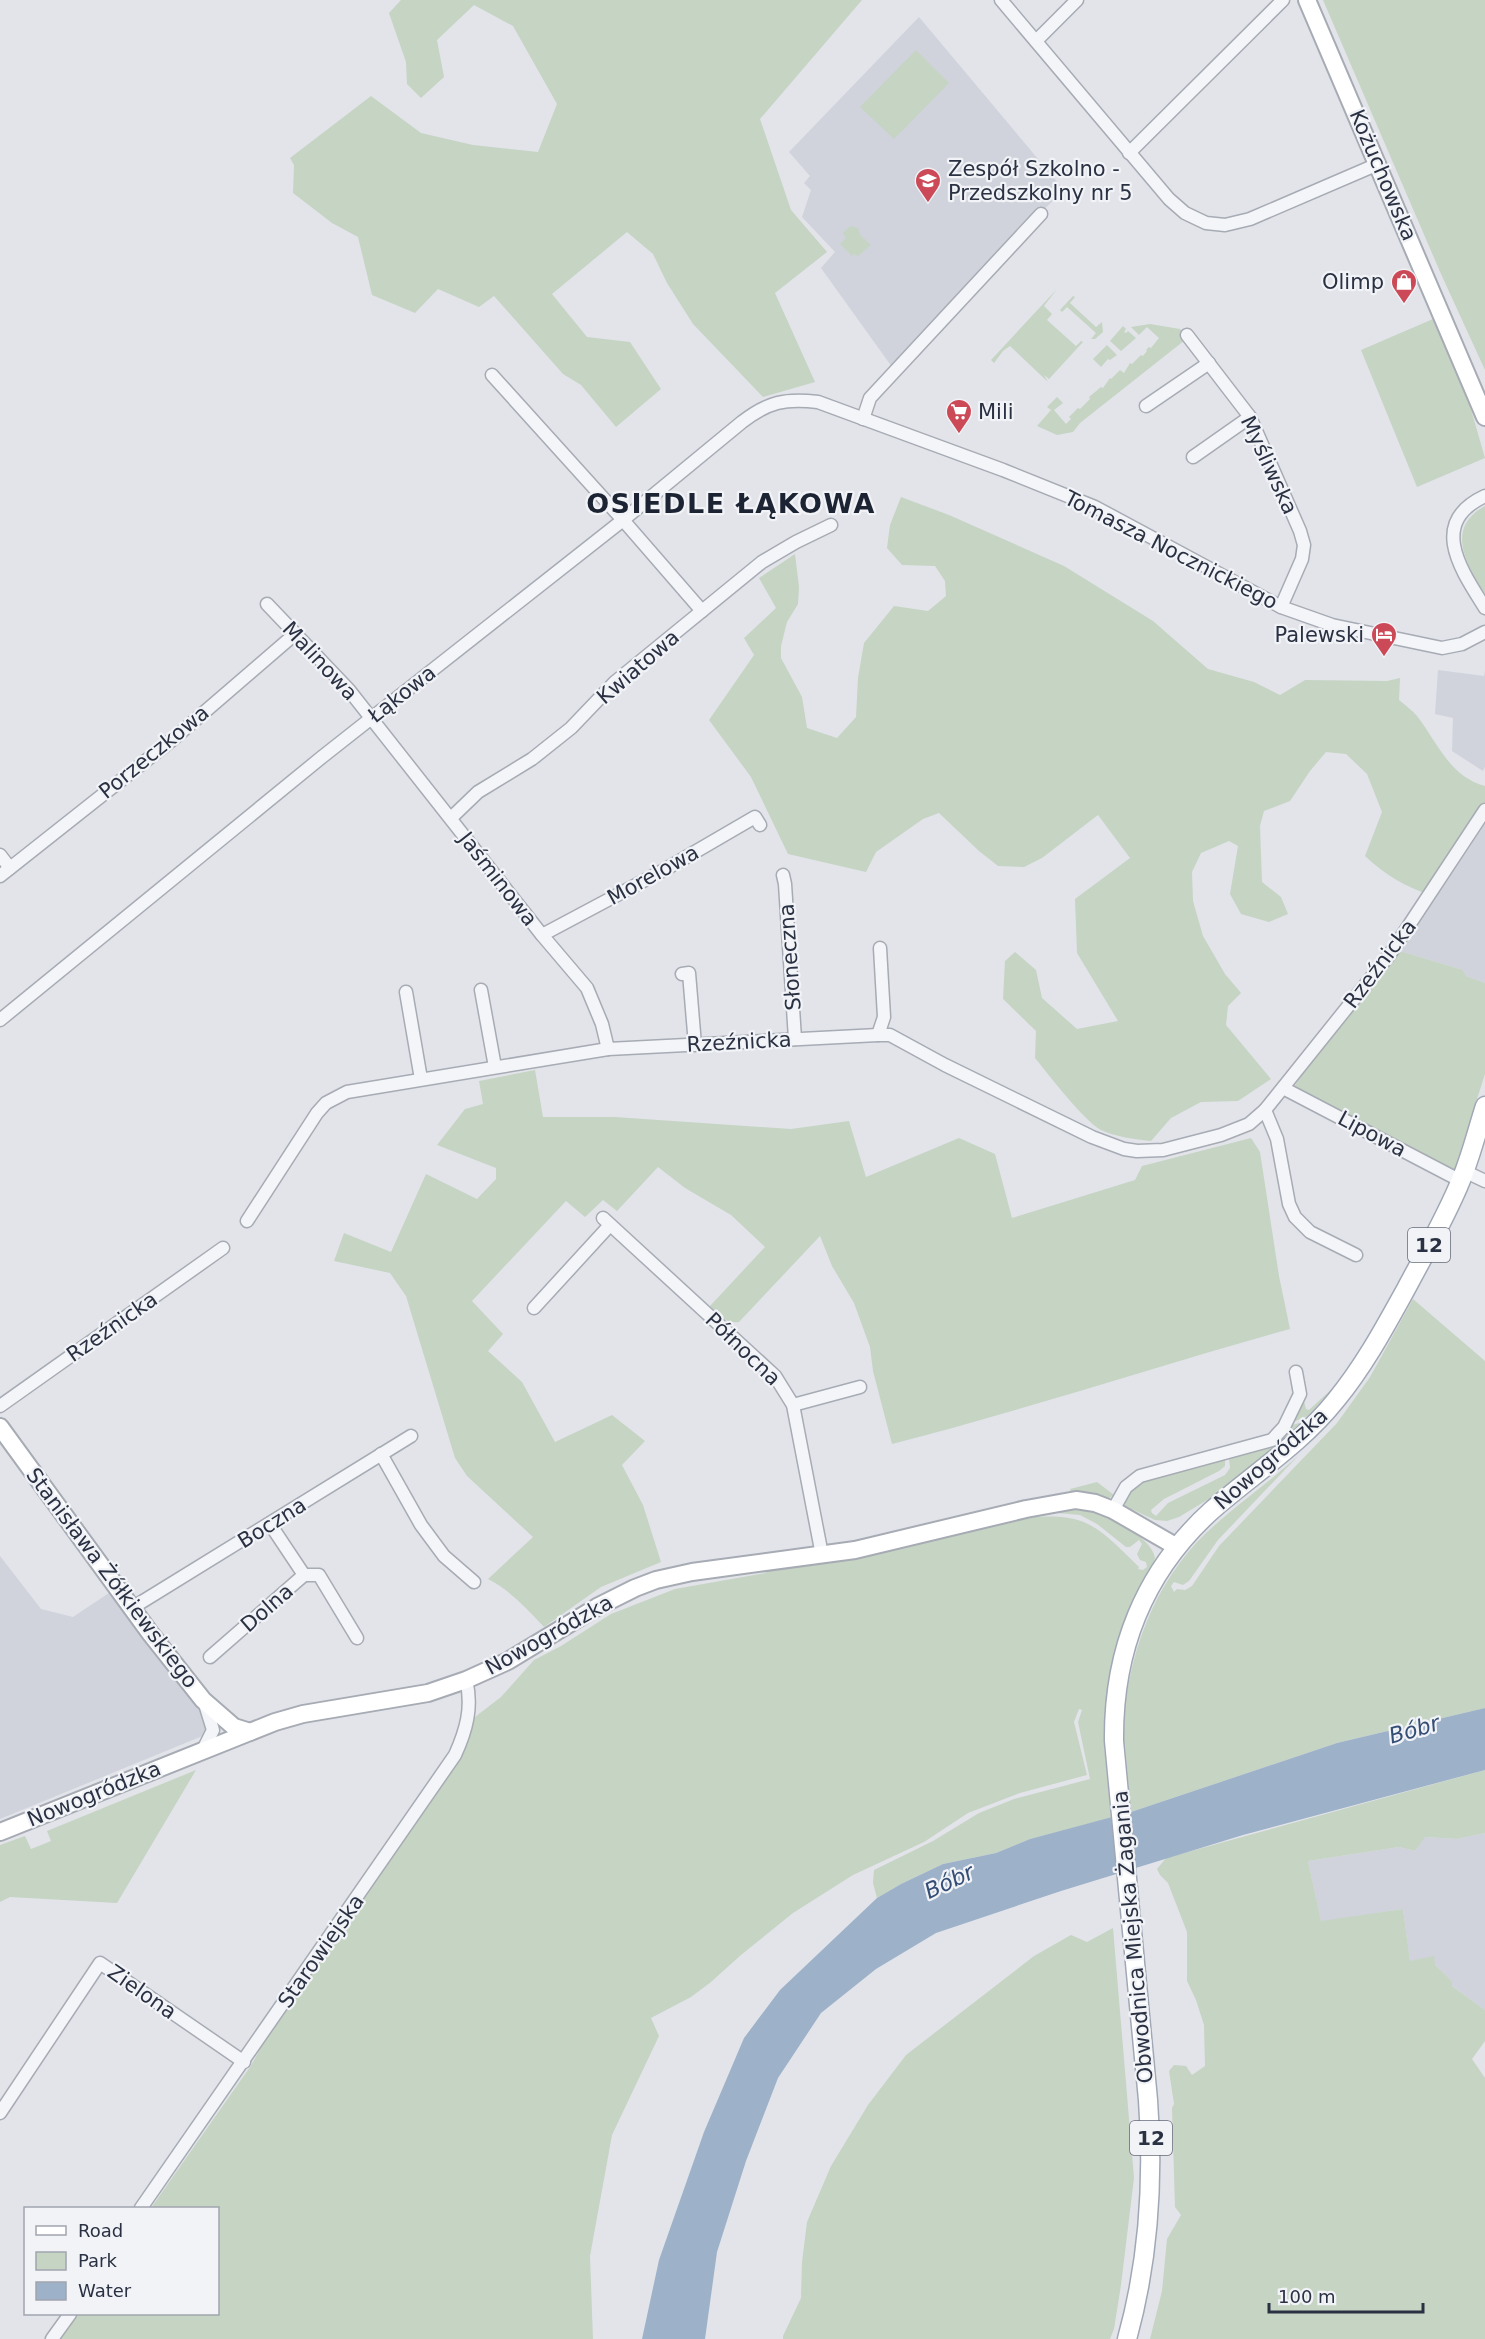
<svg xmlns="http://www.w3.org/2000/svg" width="1485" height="2339" font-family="'DejaVu Sans',sans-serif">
<rect width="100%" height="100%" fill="#e2e4ea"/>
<g fill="#d0d3dc">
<path d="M919,17l145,173 -44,43 -128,134 -71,-99 14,-16 -33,-35 9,-27 -7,-7 6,-7 -21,-24z"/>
<path d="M1438,670l46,6 1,-5v96l-2,4 -31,-20 1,-33 -18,-4z"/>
<path d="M1485,823v160l-19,-7 -3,-6 -63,-19z"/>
<path d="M0,1556l41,53 32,8 51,-34 60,82 38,63 -222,91z"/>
<path d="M1485,1833v177l-34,-25 1,-4 -17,-16 -25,-3 -7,-53 -82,13 -13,-61 91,-14 16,4 9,-14 33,2z"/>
</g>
<g fill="#c6d4c3">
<path d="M401,0h461l-102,119 31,91 36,42 -52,41 40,89 -52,15 -70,-73 -26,-41 -14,-29 -26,-22 -75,62 35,43 43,5 31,47 -45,38 -35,-42 -18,-11 -69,-78 -15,11 -41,-18 -23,24 -43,-18 -14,-58 -26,-14 -39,-30 1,-28 -4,-7 81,-62 50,37 52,12 65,7 19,-48 -44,-78 -39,-21 -37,35 7,37 -23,21 -14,-14 -1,-22 -17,-49z"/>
<path d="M1323,0h162v370l-44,-96z"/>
<path d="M916,50l33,33 -55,56 -34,-32z"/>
<path d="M850,226l8,2 2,7 11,10 -13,11 -4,-2 -2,2 -12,-12 6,-6 -3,-5z"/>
<path d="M1057,289l-13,17 8,8 -5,6 29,26 5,-5 2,1 -34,37 -5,-4 4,7 -38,-36 -7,5 -9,12 -3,-3z"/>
<path d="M1073,296l2,1 -5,6 26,24 6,-5 1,10 -8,7h-4l5,-6 -29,-26 -5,5 -2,-2z"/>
<path d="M1433,319l37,87 15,52 -68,29 -56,-137z"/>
<path d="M1150,324l30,5 6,7 -1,4 -105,83 -7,9 -16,3 -20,-9 14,-16 -4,-3 10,-10 6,6 -9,7 12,14 5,-5 -2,-2 9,-9 2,1 10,-10 -1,-2 12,-10 2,1 7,-10 1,1 9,-9 4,3 6,-10 2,1 9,-9 2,1 4,-5 -1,-1 3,-3 2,1 8,-10 -12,-11 -8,8 -8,-8z"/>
<path d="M1123,326l3,3 -2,3 2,1 2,-2 8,7 -15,13 -11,-10z"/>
<path d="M1107,345l10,10 -7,5 -2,-1 -7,8 -8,-8z"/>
<path d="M901,497l48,18 115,51 89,55 55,48 46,13 26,13 25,-15 82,1 13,-3 -1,22c6,5 13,10 18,16 21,27 32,60 68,70v24l-55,85c-26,-9 -45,-20 -65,-39l17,-44 -15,-38 -21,-20 -20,-2 -16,19 -20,30 -26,10 -4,15 2,56 19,15 7,17 -19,8 -28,-8 -11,-20 8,-48 -9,-5 -28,12 -9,19 1,29 10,35 22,38 16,19 -13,13 -2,19 45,54 -33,22 -37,1 -30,16 -20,23c-18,-2 -34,-4 -50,-11 -17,-9 -52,-55 -66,-72l1,-27 -33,-32 2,-38 10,-9 21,18 6,28 35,31 41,-8 -41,-68 -2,-54 55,-41 -32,-43 -56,43 -18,9 -26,-1 -19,-15 -40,-38 -16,6 -47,33 -10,20 -78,-18 -37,-77 -42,-57 45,-65 -10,-17 32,-30 -17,-30 36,-24 4,33 -1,17 -11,18 -6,24v12l21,39 5,31 30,10 19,-21 2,-39 6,-35 30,-37 34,5 18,-15 -1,-15 -10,-15 -33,-1 -15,-17 3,-23z"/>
<path d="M1485,506v88c-18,-29 -41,-66 0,-88z"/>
<path d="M1400,951l63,19 3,6 19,7v91l-31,97 -160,-84 14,-21z"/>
<path d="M535,1070l8,47h72l176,12 58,-8 17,56 93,-39 36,16 17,64 123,-38 7,-14 109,-28 9,14 19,124 11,53c-133,37 -265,81 -398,115l-19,-73 -3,-24 -16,-44 -22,-37 -12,-30 -81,86c-13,2 -20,-7 -29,-16l55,-59 -34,-32 -46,-27 -27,-21 -41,44 -14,-11 -18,17 -19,-16 -94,100 31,33 -15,17 34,31 33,60 57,-27 33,26 -23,24 21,40 18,57 -60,25 -57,40c-18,-19 -33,-36 -56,-48l45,-42 -66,-61 -12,-18 -49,-162 -16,-23 -56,-12 10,-28 47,19 35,-78 51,25 19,-20v-11l-59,-23 28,-36 18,-5 -4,-23z"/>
<path d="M1413,1299l72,62v347l-148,35 -206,69 -6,-68 -3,-1c3,-74 24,-146 75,-201 31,-32 68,-56 101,-86l-80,84 -29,41 -6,4 -9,-3 -3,4 3,6 3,-3 8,1 7,-4 27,-40 118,-123 33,-46z"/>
<path d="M1334,1387l-26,29 -15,6 10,-25 3,12 3,1z"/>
<path d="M1309,1420l-87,71 -43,26 -12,4 -12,-1 -30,-14c-3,-11 6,-16 13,-23l87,-24v7l-6,5 -55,28 -13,11 1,3 4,3 12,-13 57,-28 5,-7 -1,-10 57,-31z"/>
<path d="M1097,1482l17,13 -6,4 -17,-4 -20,-1 -1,-5z"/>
<path d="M1072,1507c6,1 12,0 18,2 18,5 63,30 65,49 -4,16 -16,31 -23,46 -20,46 -25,90 -25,140l-3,1 7,73 -81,21 -34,14 -53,11 -42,20 -24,14 -4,-15 1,-13 59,-29 46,-28 35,-14 76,-20 -12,-57 4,-12 -3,-1 -5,13 13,53 -67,18 -52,20 -44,29 -71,33 -60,38 -52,42 -30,27 -20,15 -40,21 8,18 -47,99 -22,121 3,83h-533l18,-25h140v-106h-67l99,-141 78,-136 134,-193 6,-19 7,-2 26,-20 33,-37 27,-14 50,-32 64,-25 91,-16 2,-4 254,-52c17,0 35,-2 52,2 25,5 47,31 65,48l-1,2 5,1 4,-3 -1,-5 -6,-2 -3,-6 5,-10 -3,-4 -9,7h-4l-29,-23 -17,-9 -33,-3z"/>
<path d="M196,1770l-79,133 -107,-6 -10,5v-57l25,-9 6,13 20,-8 -4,-10z"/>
<path d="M1485,1770v63l-28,6 -32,-2 -10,14 -16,-4 -91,14 13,60 82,-12 7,52 24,-5 1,9 17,16v5l33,24v31l-13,18 13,19v261h-335l12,-48 5,-52 14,-24 -6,-8 -3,-99 2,-4 -5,-33 5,-6 12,1 6,9 13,-9 -1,-41 -8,-25 -9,-19v-49l-19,-49 -8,-8 -3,-6 9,-11z"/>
<path d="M1113,1928l21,250 -13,107 -7,44 -4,10h-327v-3l18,-38 1,-36 5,-40 24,-56 37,-61 38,-50 128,-99 37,-21 16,7z"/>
</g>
<path fill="#9db1c9" d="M1485,1708v62l-242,65 -182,56 -125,42 -60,36 -55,44 -43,65 -32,83 -29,91 -12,87h-63l17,-79 45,-128 40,-94 36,-48 97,-92 24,-14 42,-20 53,-11 34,-14 101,-27 206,-69z"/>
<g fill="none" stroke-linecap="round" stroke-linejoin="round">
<defs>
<g id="street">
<path d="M1001,0l168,199 16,14 21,10 19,2 25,-6 128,-55"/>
<path d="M1036,41l41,-41"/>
<path d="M1129,153l154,-153"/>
<path d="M1187,335l63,82 50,114 4,14 -2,14 -21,48"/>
<path d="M492,375l131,145 79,91"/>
<path d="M1146,406l63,-43"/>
<path d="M863,419l7,-21 171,-184"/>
<path d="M1193,457l57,-40"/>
<path d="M1485,496c-58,27 -23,75 0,112"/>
<path d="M267,604l82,86 193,245 45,53 15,36 6,25"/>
<path d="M451,818l27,-26 54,-33 39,-31 44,-46 147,-120 34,-20 35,-17"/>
<path d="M0,855l10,13"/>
<path d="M783,875l2,9 10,155"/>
<path d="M0,876l172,-136 123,-106"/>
<path d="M542,935l122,-65 91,-53 5,8"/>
<path d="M682,974l7,-1 6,72"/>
<path d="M481,990l14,77"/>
<path d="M406,992l15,87"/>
<path d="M0,1020l322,-263 301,-237 119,-98c26,-20 43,-24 76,-20l185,68 92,37 186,100 51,18 110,23 20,-4 23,-12"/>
<path d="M878,1035l6,-18 -4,-69"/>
<path d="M1283,1088l178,93"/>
<path d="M1265,1110l12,29 12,65 6,13 15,15 46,23"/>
<path d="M1464,1171l21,10"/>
<path d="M603,1218l172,158 18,29 29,150"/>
<path d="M247,1221l70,-108 9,-10 21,-11 261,-43 270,-14h12l55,30 147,72 32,12 13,2 26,-1 58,-15 28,-11 16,-14 125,-156 95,-144"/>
<path d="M534,1308l76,-83"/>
<path d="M793,1405l67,-18"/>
<path d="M0,1406l223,-158"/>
<path d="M381,1454l40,71 23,31 30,26"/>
<path d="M1113,1510l13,-23 14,-11 132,-36 12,-13 16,-33 -4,-22"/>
<path d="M304,1575h15l38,63"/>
<path d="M132,1608l279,-172"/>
<path d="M210,1657l94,-82 -34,-51"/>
<path d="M203,1750l10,-20 -9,-29"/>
<path d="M0,2113l100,-150 144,99"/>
<path d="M141,2208l314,-453c11,-24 18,-48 11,-75"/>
<path d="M52,2339l18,-25"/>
</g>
<g id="secondary">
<path d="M1307,0l178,417"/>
<path d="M0,1427l150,206 53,67 31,27 16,5"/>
<path d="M0,1832l275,-110 28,-8 125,-21 38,-13 42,-19 89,-54 38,-19 21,-8 36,-8 163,-22 171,-41 50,-9 19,3 18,7 64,37"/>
</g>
<path id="primary" d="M1127,2339c22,-79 27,-157 21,-239l-34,-359c-1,-90 30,-169 97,-230 42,-37 90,-67 125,-111 28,-34 49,-73 70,-111 19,-36 40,-72 55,-109 10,-24 16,-49 24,-74"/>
</defs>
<use href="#street" stroke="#a7abb4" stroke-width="15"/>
<use href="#secondary" stroke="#a7abb4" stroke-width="20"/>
<use href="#primary" stroke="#a1a8b5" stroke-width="21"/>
<use href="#street" stroke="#f4f5f8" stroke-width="12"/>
<use href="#secondary" stroke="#fff" stroke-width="16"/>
<use href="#primary" stroke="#fff" stroke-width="18"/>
</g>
<defs>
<symbol id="school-pin" viewBox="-11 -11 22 30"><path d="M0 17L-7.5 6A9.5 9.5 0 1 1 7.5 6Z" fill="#cc4957" stroke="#f1f3f7"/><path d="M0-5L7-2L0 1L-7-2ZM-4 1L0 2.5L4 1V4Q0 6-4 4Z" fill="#fff"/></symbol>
<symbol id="shop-pin" viewBox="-11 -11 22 30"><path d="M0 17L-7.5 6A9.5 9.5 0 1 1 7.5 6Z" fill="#cc4957" stroke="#f1f3f7"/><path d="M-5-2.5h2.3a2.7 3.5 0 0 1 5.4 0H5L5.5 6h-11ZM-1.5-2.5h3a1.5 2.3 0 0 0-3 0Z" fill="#fff"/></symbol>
<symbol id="supermarket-pin" viewBox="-11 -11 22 30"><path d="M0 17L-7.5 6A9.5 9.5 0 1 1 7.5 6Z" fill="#cc4957" stroke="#f1f3f7"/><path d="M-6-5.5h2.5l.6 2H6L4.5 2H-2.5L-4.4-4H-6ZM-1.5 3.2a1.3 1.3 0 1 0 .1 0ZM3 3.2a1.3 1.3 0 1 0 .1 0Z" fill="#fff"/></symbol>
<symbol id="hotel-pin" viewBox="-11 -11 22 30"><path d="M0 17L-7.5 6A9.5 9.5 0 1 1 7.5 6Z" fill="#cc4957" stroke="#f1f3f7"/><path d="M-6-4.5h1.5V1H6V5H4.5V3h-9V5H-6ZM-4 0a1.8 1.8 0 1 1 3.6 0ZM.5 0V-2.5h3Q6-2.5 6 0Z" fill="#fff"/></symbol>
</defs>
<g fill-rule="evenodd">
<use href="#school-pin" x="913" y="166" width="30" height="40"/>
<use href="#shop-pin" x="1389" y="267" width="30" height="40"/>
<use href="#supermarket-pin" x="944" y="397" width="30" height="40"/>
<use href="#hotel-pin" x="1369" y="620" width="30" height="40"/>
</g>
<g text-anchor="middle" stroke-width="4.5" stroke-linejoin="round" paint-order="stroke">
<g fill="#f1f3f7" stroke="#666b78" stroke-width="1.5">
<rect x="1408" y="1228" width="42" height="34" rx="4.5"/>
<rect x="1130" y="2121" width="42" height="34" rx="4.5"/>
</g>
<g font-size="20" font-weight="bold" fill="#2a3142">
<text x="1429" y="1252">12</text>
<text x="1151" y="2145">12</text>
</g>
<g font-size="21" fill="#2a3142" stroke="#f1f3f7" text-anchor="start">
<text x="948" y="176">Zespół Szkolno -<tspan x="948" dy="24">Przedszkolny nr 5</tspan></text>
<text x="1384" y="289" text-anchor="end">Olimp</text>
<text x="978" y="419">Mili</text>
<text x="1364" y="642" text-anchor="end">Palewski</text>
</g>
<g font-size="21" fill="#2a3142" stroke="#f1f3f7">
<text transform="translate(1383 175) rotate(67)" y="7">Kożuchowska</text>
<text transform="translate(1269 465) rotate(65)" y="7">Myśliwska</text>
<text transform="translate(1171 550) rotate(27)" y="7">Tomasza Nocznickiego</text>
<text transform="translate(320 661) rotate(47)" y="7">Malinowa</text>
<text transform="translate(638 667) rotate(-41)" y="7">Kwiatowa</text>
<text transform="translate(402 694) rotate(-38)" y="7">Łąkowa</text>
<text transform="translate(154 752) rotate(-39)" y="7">Porzeczkowa</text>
<text transform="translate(653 875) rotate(-29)" y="7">Morelowa</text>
<text transform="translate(498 879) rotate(52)" y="7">Jaśminowa</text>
<text transform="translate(790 957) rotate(-94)" y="7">Słoneczna</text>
<text transform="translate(1380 964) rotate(-53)" y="7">Rzeźnicka</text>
<text transform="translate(739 1042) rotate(-3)" y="7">Rzeźnicka</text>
<text transform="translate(1372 1134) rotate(28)" y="7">Lipowa</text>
<text transform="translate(112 1327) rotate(-35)" y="7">Rzeźnicka</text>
<text transform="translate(743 1349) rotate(44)" y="7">Północna</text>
<text transform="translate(1271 1459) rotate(-41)" y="7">Nowogródzka</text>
<text transform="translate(272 1523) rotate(-32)" y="7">Boczna</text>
<text transform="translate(112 1578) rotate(53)" y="7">Stanisława Żółkiewskiego</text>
<text transform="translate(267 1608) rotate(-41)" y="7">Dolna</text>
<text transform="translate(549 1635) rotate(-29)" y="7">Nowogródzka</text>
<text transform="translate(94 1794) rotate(-22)" y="7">Nowogródzka</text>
<text transform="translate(1133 1937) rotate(-95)" y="7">Obwodnica Miejska Żagania</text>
<text transform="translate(321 1951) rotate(-55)" y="7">Starowiejska</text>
<text transform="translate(142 1992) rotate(35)" y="7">Zielona</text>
</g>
<g font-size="22" font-style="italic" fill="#344e75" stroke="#f1f3f7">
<text transform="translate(1414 1729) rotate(-16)" y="8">Bóbr</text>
<text transform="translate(949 1881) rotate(-25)" y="8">Bóbr</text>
</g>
<g font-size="27" font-weight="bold" letter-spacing="1.5" fill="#1c2332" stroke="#f1f3f7">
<text x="731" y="513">OSIEDLE ŁĄKOWA</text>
</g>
</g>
<rect x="24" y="2207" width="195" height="108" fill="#f1f3f7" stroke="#a1a5af" stroke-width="1.5"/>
<rect x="36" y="2226" width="30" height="9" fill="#ffffff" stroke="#a1a5af" stroke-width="1.5"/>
<text x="78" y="2237" font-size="18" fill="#2a3142">Road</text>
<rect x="36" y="2252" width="30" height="18" fill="#c6d4c3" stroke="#a1a5af" stroke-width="1.5"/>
<text x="78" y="2267" font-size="18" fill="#2a3142">Park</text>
<rect x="36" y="2282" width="30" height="18" fill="#9db1c9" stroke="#a1a5af" stroke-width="1.5"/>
<text x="78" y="2297" font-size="18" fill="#2a3142">Water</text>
<path d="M1269 2303v9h154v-9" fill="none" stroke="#2a3142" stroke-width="3"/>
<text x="1278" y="2303" font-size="18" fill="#2a3142" stroke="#f1f3f7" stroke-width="4.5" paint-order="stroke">100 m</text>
</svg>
